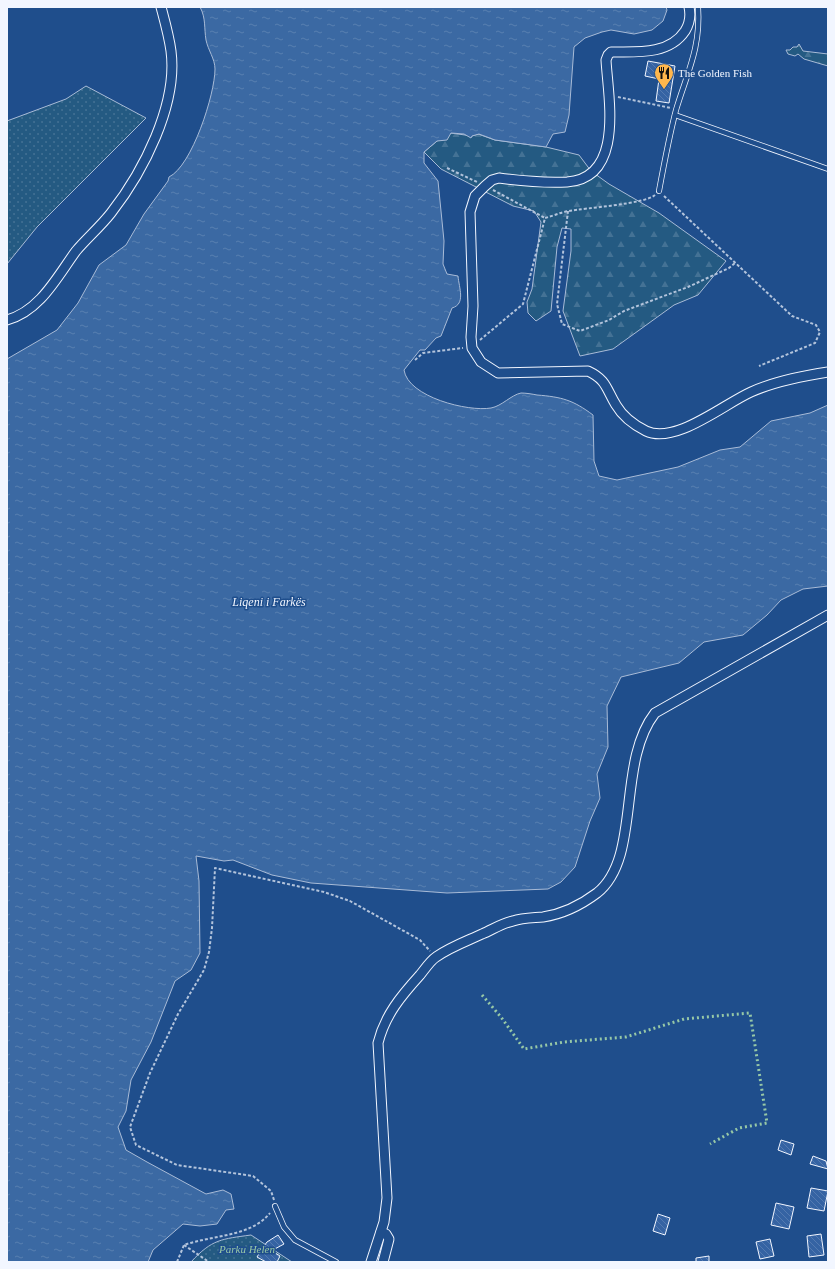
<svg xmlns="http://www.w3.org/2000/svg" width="835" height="1269" font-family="Georgia,serif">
<defs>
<pattern id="grass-dots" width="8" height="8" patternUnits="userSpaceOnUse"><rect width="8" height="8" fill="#245a82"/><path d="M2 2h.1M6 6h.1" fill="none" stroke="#447295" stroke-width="1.8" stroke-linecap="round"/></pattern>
<pattern id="forest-firs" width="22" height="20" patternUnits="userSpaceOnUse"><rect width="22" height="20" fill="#245a82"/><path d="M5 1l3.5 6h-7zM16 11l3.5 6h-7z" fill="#447295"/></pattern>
<pattern id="water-ripples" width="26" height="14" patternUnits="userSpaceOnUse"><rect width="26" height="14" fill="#3b69a3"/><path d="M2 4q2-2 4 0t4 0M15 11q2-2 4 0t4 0" fill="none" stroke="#587fb1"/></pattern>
<pattern id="building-back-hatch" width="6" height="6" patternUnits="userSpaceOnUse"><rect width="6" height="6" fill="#3563a3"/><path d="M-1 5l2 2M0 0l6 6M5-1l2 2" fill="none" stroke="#537ab1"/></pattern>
</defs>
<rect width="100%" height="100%" fill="#1f4e8c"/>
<g fill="url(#grass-dots)" stroke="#a8bbd7">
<path d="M86,86l60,32 -109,109 -30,37v-143l59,-22z"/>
<path d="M251,1235l41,27h-101c21,-23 31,-23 60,-27z"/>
</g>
<g fill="url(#forest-firs)" stroke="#a8bbd7">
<path d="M799,44l4,7 25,3v12l-24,-7 -6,-5 -3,2 -7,-2 -2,-4h4l3,-3h4z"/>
<path d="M451,133l21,3 6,-2 17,6 51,7 33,8 12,16 18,13 50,29 67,48 -28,34 -24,10 -61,44 -33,7 -17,-45 8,-60v-22l-9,-1 -5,19 -6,64 -15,10 -8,-8 -1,-11 5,-13 9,-67 -7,-11 -21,-5 -72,-37 -17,-17 13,-11z"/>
</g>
<path fill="url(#water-ripples)" stroke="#a8bbd7" d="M200,7h466l1,3 -4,11 -11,9 -18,4 -23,-4 -9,2 -17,6 -11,9 -5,68 -4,17 -12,2 -7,13 -51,-7 -16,-6 -7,2 -1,2 -7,-4 -13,-1 -4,7 -10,1 -13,11v11l14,18 6,60 -1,23 4,10 11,2c1,12 8,28 -6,32l-11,28 -5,2 -11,12h-5l-16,20c4,27 64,42 87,38 11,-2 20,-13 30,-15 5,0 11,1 16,2 25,2 36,5 56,20l1,46 5,15 18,4 61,-13 42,-17 20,-3 31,-26 39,-8 18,-8v181l-25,3 -22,11 -14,15 -24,20 -39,7 -25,21 -58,14 -14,29 1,41 -11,27 3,24 -10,23 -15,46 -14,15 -13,7 -101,4 -136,-10 -39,-8 -39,-15 -9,1 -28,-5 3,25 1,72 -9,17 -16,11 -24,61 -20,38 -5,31 -8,16 8,23 21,12 59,32 17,-4 8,4 3,15 -8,1 -9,14 -17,2 -17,-2 -30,26 -5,12h-141v-903l50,-29 21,-27 21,-38 27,-20 18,-31 24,-33 1,-4c23,-11 46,-83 46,-108 0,-10 -7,-19 -9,-29 -2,-12 0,-22 -6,-33z"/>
<g fill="url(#building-back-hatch)" stroke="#f2f6ff">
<path d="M648,61l27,5 -6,37 -13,-2 3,-22 -14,-3z"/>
<path d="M781,1140l13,4 -3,11 -13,-5z"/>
<path d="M813,1156l13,5 2,8 -18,-5z"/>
<path d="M811,1188l17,3 -4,20 -17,-3z"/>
<path d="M776,1203l18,4 -5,22 -18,-4z"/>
<path d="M658,1214l12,4 -5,17 -12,-4z"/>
<path d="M821,1234l3,21 -15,2 -2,-21z"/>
<path d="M278,1235l6,9 -13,7 -7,-5 3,-4z"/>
<path d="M770,1239l4,17 -14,3 -4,-17z"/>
<path d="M264,1246l16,10 -3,6h-11l-9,-5z"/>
<path d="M709,1256v6h-13v-4z"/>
</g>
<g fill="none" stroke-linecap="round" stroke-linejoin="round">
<defs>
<g id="lane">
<path d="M675,115l153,54"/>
<path d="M659,191c5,-27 10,-54 17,-81 11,-37 25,-62 22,-103"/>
<path d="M275,1206l9,21 11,13 41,22"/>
</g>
<g id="street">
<path d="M689,7c2,9 1,16 -4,24 -16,24 -48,21 -74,21l-3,3 -2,5c2,37 19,118 -39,122 -22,1 -46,-1 -68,-4l-7,2 -7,6 -10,10 -5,16 3,94 -2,31 1,11 9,14 17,11 90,-2c19,9 18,18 28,34 7,12 18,20 30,26 29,14 78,-27 105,-39 24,-11 51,-16 77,-20"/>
<path d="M7,320c33,-9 50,-43 69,-69 11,-13 24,-24 35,-38 32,-41 67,-108 60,-162 -2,-15 -6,-29 -10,-44"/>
<path d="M381,1232l5,2 3,5 -6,23"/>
<path d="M371,1262l13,-40 3,-24 -9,-155c7,-28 23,-47 42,-68 5,-6 10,-14 16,-18 14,-10 31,-16 46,-23 10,-4 20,-11 31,-13 9,-3 19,-3 30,-4 20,-3 38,-12 54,-24 45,-36 19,-130 58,-180l173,-98"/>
</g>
</defs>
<use href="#lane" stroke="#f2f6ff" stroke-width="6"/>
<use href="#street" stroke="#f2f6ff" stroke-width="11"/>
<g stroke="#b3c4dc" stroke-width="2" stroke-dasharray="3 2" stroke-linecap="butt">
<path d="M618,97l53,11"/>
<path d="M447,168l30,14"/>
<path d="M493,190l52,28"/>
<path d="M664,196l128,120 24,9 4,7 -5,11 -56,23"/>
<path d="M568,211l-11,93 5,20 18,7 29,-11 15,-9 64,-24 41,-19 6,-5"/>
<path d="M480,340l43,-36 22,-86c8,-2 16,-6 24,-7 16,-3 76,-7 86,-16"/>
<path d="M415,360l8,-7 40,-5"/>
<path d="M274,1200l-3,-9 -18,-15 -76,-11 -41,-20 -6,-18 20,-54 28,-59 26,-44 5,-18 3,-24 3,-60 109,24 26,9 70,39 10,11"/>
<path d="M184,1245l25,17"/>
<path d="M177,1262l7,-17c28,-10 67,-8 86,-32"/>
</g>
<use href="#lane" stroke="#1f4e8c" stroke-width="4.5"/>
<use href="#street" stroke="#1f4e8c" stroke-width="9"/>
<path stroke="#97c8a6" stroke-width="3" stroke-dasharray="2 3" stroke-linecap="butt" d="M482,995l19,22 23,32 40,-7 62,-5 58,-18 66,-6 17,110 -28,5 -29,16"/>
</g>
<defs>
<symbol id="restaurant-pin" viewBox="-11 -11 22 30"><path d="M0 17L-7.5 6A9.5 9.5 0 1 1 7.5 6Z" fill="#ffb74d" stroke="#1f4e8c"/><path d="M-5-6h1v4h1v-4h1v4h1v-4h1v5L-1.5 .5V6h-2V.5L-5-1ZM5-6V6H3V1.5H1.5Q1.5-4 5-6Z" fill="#111"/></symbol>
</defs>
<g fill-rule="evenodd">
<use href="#restaurant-pin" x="653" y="62" width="22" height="30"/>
</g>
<g text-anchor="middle" stroke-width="3" stroke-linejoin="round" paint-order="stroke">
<g font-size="11" fill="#f2f6ff" stroke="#1f4e8c" text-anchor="start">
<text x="678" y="77">The Golden Fish</text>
</g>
<g font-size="11" font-style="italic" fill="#97c8a6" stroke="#1f4e8c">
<text x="247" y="1253">Parku Helen</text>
</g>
<g font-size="12" font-style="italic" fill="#f2f6ff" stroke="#1f4e8c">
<text x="269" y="606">Liqeni i Farkës</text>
</g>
</g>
<rect width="835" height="1269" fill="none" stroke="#f2f6ff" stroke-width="16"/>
</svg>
